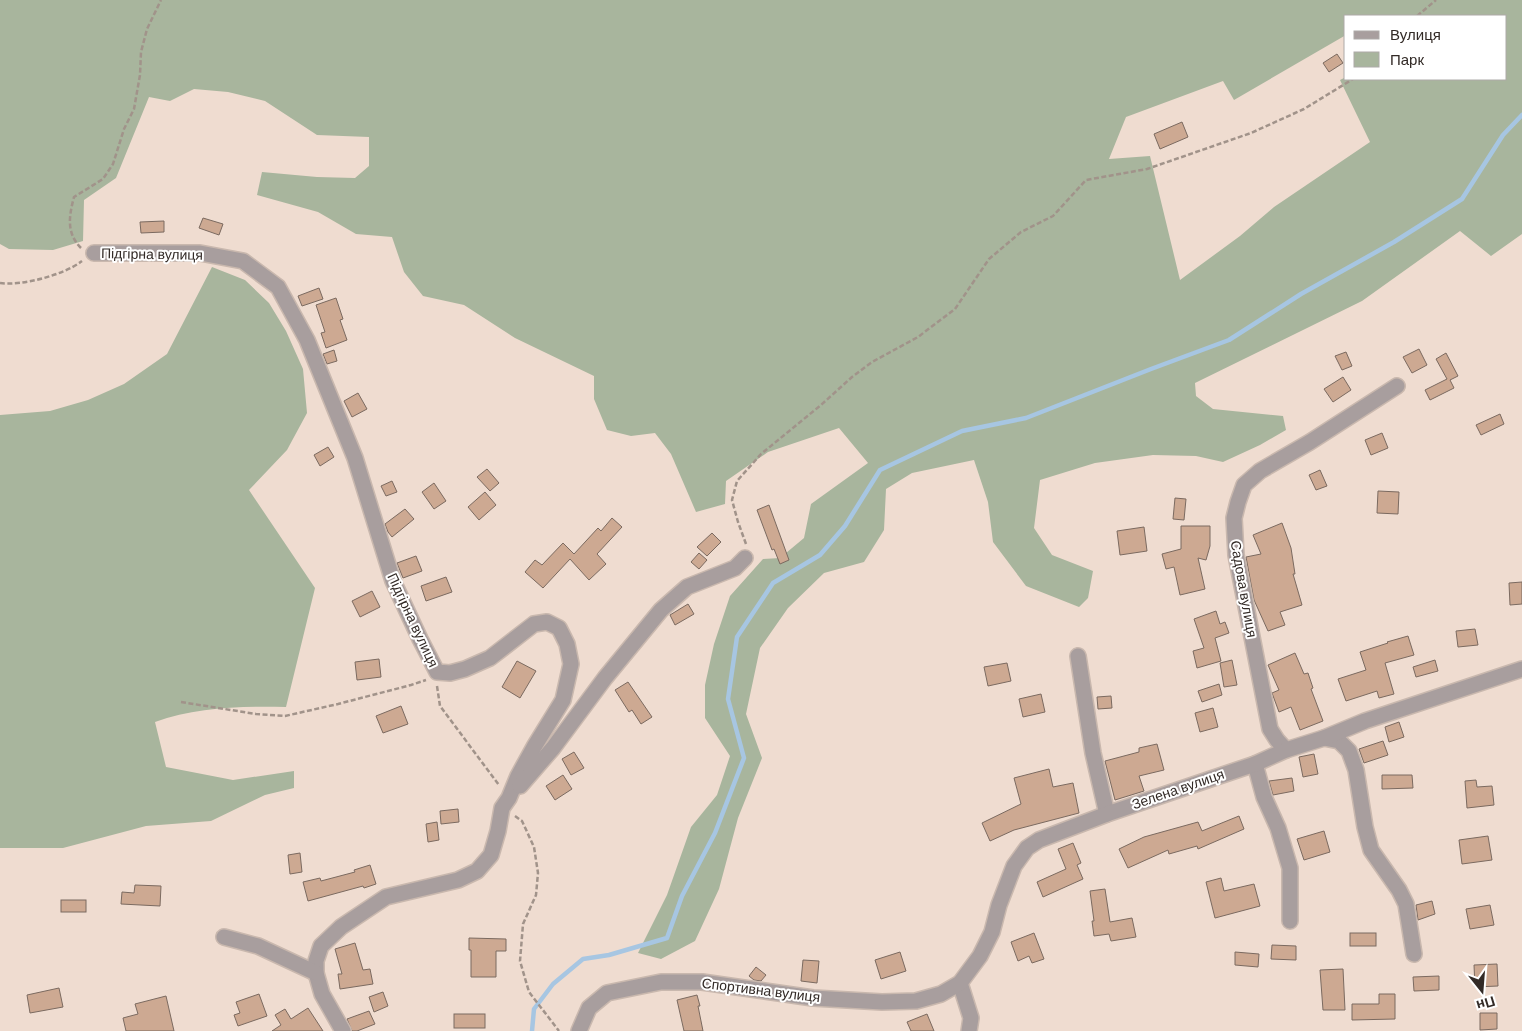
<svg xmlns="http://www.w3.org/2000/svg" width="1522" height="1031" font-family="'DM Sans',sans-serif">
<rect width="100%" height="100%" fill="#efdcd0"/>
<g fill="#a8b59d" fill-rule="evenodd">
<path d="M0,0h1522v234l-31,22 -31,-25 -98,70 -167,82 1,13 17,13 70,7 3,14 -26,15 -37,17 -27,-6 -43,-1 -58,8 -55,17 -6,48 18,27 41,16 -5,27 -9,9 -53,-21 -33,-44 -5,-40 -14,-42 -62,13 -26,16 -2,41 -20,32 -40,11 -36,35 -28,40 -14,66 16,44 -24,60 -19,71 -24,52 -34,18 -23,-6 29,-58 24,-68 26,-32 13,-39 -25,-38v-33l9,-41 16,-48 33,-37 17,-1 24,-20 7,-34 57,-41 -29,-35 -71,24 -42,29 -1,23 -29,8 -25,-58 -16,-21 -24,3 -24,-6 -13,-31v-23l-79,-38 -51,-33 -41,-9 -19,-24 -12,-35 -36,-3 -38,-22 -61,-17 5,-23 55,5 38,1 14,-12v-29l-52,-2 -52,-34 -37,-9 -34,-3 -24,12 -21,-4 -33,81 -32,22 -1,41 -30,9 -44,-1 -9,-5zM1346,16h160v63h-160v-2l-6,3 30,62 -96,65 -34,29 -60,44 -30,-124 -41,3 17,-42 97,-36 11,19 112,-65z"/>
<path d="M212,267l33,13 24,23 17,28 17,38 4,44 -20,37 -38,40 66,98 -29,119c-44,-1 -90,0 -131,15l11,45 67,13 61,-9v17l-29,7 -54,26 -65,5 -83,22h-63v-433l50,-4 38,-11 36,-16 43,-30z"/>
</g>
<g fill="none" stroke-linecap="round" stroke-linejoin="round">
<path stroke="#a7c6e2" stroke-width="4.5" d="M532,1031l2,-22 19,-25 30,-25 26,-4 58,-17 15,-42 33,-63 29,-75 -16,-59 9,-62 36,-54 47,-28 25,-29 35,-56 82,-39 64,-13 125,-49 78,-29 72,-46 93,-52 68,-43 41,-64 19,-20"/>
</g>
<g fill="#cda992" stroke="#7b6a60">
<path d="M1337,54l6,9 -14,9 -6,-9z"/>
<path d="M1182,122l6,15 -28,12 -6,-15z"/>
<path d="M203,218l20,6 -4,11 -20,-7z"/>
<path d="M164,221v11l-23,1 -1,-11z"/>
<path d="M319,288l4,11 -21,7 -4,-10z"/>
<path d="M336,298l7,21 -3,1 7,20 -21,8 -5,-15 4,-1 -9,-27z"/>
<path d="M1419,349l8,16 -15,8 -9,-16z"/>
<path d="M334,350l3,11 -10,3 -4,-10z"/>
<path d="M1346,352l6,14 -10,4 -7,-14z"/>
<path d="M1446,353l12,23 -8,4 4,8 -24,12 -5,-10 22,-11 -11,-20z"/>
<path d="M1343,377l8,13 -18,12 -9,-13z"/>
<path d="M358,393l9,16 -15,8 -8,-16z"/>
<path d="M1500,414l4,10 -23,11 -5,-10z"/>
<path d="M1382,433l6,15 -17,7 -6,-15z"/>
<path d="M328,447l6,10 -14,9 -6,-11z"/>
<path d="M487,469l12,14 -9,8 -13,-14z"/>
<path d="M1320,470l7,16 -11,4 -7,-15z"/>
<path d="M392,481l5,11 -11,4 -5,-10z"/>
<path d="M434,483l12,18 -12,8 -12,-17z"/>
<path d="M1378,491l21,1 -1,22 -21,-1z"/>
<path d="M485,492l11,13 -17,15 -11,-13z"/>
<path d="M1175,498l11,1 -2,21 -11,-1z"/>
<path d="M769,505l20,55 -9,4 -6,-15 -2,1 -15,-40z"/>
<path d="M405,509l9,10 -22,18 -4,-5 -3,-8z"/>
<path d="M612,518l10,9 -25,27 9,10 -17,16 -19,-21 -27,29 -18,-16 10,-12 7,5 21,-22 11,11 24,-26 3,3z"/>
<path d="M1282,523l9,25 4,26h-2l9,31 -22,7 5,13 -17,6 -14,-31 -8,-43 15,-3 -8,-19z"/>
<path d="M1181,526h29v20l-4,14 -8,-2 7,31 -25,6 -6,-28 -8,2 -4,-15 19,-5z"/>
<path d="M1144,527l3,24 -27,4 -3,-24z"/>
<path d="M712,533l9,9 -14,14 -10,-9z"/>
<path d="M699,553l8,7 -8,9 -8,-7z"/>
<path d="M416,556l6,15 -19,7 -6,-15z"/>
<path d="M446,577l6,15 -26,9 -5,-15z"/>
<path d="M1522,582v22l-12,1 -1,-22z"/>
<path d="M372,591l8,16 -20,10 -8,-16z"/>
<path d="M688,604l6,10 -19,11 -5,-10z"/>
<path d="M1216,611l4,13 5,-2 4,11 -14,5 6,23 -24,7 -4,-17 11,-3 -10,-29z"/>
<path d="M1475,629l3,16 -20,2 -2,-16z"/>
<path d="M1408,636l6,19 -29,8 9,31 -15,4 -2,-7 -31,10 -8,-22 28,-9 -6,-18 28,-9 -1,-1z"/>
<path d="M1295,653l9,21 4,-1 5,15 -2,1 12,32 -23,9 -9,-23 -12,5 -7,-19 7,-3 -11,-25z"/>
<path d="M379,659l2,18 -24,3 -2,-18z"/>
<path d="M1232,660l5,25 -13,2 -4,-24z"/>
<path d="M1435,660l3,11 -22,6 -3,-10z"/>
<path d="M517,661l19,10 -16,27 -18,-11z"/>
<path d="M1007,663l4,18 -23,5 -4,-19z"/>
<path d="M628,682l24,35 -11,7 -9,-14 -3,2 -14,-22z"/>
<path d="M1219,684l3,11 -20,7 -4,-11z"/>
<path d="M1041,694l4,18 -22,5 -4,-18z"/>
<path d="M1111,696l1,12 -14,1 -1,-12z"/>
<path d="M401,706l7,18 -25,9 -7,-17z"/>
<path d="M1213,708l5,19 -18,5 -5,-19z"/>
<path d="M1399,722l5,15 -15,5 -4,-15z"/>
<path d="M1383,741l5,14 -24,8 -5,-14z"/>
<path d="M1157,744l7,26 -25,6 5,15 -29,9 -10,-39 34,-9v-4z"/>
<path d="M574,752l10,16 -13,7 -9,-16z"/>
<path d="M1314,754l4,20 -15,3 -4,-20z"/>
<path d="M1049,769l4,18 20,-4 6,30 -65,17 -24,11 -8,-18 39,-19 -7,-26z"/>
<path d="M563,775l9,14 -17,11 -9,-14z"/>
<path d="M1382,775h30l1,13 -31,1z"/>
<path d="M1292,778l2,13 -21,4 -4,-14z"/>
<path d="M1476,780l1,7 15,-1 2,19 -27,3 -2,-27z"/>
<path d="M458,809l1,13 -18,2 -1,-13z"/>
<path d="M1239,816l5,13 -46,20 -1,-3 -28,8 -1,-4 -40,18 -9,-19 25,-12 54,-15 4,9z"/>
<path d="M437,822l2,18 -11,2 -2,-18z"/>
<path d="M1324,831l6,21 -26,8 -7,-21z"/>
<path d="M1488,836l4,24 -30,4 -3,-24z"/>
<path d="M1073,843l8,20 -4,2 6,14 -40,18 -6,-15 29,-13 -8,-20z"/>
<path d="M300,853l2,19 -12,2 -2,-19z"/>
<path d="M370,865l6,19 -12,4 -1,-2 -55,15 -5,-19 17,-4 1,3 34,-9 -1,-2z"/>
<path d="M1221,878l3,13 30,-7 6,22 -45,12 -9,-36z"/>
<path d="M135,885l26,1 -1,20 -39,-2 1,-12 12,1z"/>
<path d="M1105,889l5,33 22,-4 4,19 -25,4 -2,-7 -15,2 -2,-15h2l-4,-30z"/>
<rect x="61" y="900" width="25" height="12"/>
<path d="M1432,901l3,13 -17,6 -2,-15z"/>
<path d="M1490,905l4,20 -24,4 -4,-20z"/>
<path d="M1034,933l10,26 -12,4 -3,-7 -11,5 -7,-19z"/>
<rect x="1350" y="933" width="26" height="13"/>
<path d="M469,938l37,1v12h-10v26h-25v-27h-2z"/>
<path d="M355,943l8,27 7,-1 3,15 -33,5 -2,-15h4l-7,-25z"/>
<path d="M1272,945l24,1v14l-25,-1z"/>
<path d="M900,952l6,19 -25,8 -6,-19z"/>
<path d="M1235,952l24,2 -1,13 -23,-2z"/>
<path d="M803,960l16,1 -2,22 -16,-2z"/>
<path d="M1497,964l1,22 -23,1 -1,-22z"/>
<path d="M756,967l10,8 -5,6 -7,-1 -5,-4z"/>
<path d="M1343,969l2,41h-22l-3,-40z"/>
<path d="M1439,976v14l-25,1 -1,-14z"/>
<path d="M59,988l4,19 -33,6 -3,-18z"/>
<path d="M383,992l5,14 -14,6 -5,-15z"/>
<path d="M259,994l8,22 -29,10 -4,-11 6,-2 -4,-11z"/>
<path d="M1379,994h16v25l-43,1v-16h27z"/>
<path d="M697,995l3,11h-2l5,25h-19l-7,-31z"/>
<path d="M166,996l8,35h-48l-3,-13 15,-4 -3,-10z"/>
<path d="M308,1008l15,23h-51l9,-6 -6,-10 10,-6 6,10z"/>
<path d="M369,1011l6,13 -18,7h-5l-5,-12z"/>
<path d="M1480,1013h17v16l-17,1z"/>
<rect x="454" y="1014" width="31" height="14"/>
<path d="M927,1014l7,17h-23l-4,-9z"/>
</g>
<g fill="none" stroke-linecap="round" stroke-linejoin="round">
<defs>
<g id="minor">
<path d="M94,253h106l43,8 35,26 29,53 48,118 38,123 27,58 17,33 13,1 15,-4 25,-11 44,-34 13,-2 12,6 8,16 4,20 -8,36 -29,47 -16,29 -9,22 -7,10 -4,23 -7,24 -14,16 -19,9 -72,17 -45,30 -20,19 -5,15v12l6,21 21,37"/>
<path d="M1078,656l15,97 14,61"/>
<path d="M1324,738l15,3 10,10 7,19 9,57 6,23 28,40 7,14 8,50"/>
<path d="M1286,750l-9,-10 -7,-11 -34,-174 -2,-37 4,-16 6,-17 16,-14 50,-29 87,-56"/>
<path d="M1255,764l9,33 14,31 12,40v53"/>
<path d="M520,786l33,-38 52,-70 56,-68 26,-23 48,-19 10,-10"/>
<path d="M224,937l34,9 58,27"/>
<path d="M960,983l11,35 -2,13"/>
<path d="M579,1031l10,-23 18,-15 54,-11h41l111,16 69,4 34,-1 25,-7 19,-11 20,-27 12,-24 7,-27 15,-39 13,-18 12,-8 68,-26 148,-50 31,-14 38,-12 41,-17 157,-52"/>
</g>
</defs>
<use href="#minor" stroke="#c9b8ae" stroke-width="18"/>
<g stroke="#a1938a" stroke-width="2.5" stroke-dasharray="5 2.5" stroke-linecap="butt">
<path d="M1417,16l19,-16"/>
<path d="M81,248c-15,-15 -12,-32 -7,-51l29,-18 10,-15 11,-35 10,-20 6,-34 1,-23 6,-23 14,-29"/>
<path d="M0,283c22,3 64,-8 82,-22"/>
<path d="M746,544l-8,-22 -6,-22 5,-19 24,-27 60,-49 31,-28 20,-15 46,-25 37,-28 34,-50 32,-27 32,-16 33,-36 61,-11 104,-36 53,-24 49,-30"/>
<path d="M437,686l3,20 59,79"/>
<path d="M181,702l75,12 29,2 53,-12 73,-19 15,-5"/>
<path d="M515,816l7,5 12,26 4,26 -2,22 -13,29 -3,37 9,31 30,39"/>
</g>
<use href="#minor" stroke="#a89e9e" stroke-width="15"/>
</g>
<g text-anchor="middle" stroke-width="4" stroke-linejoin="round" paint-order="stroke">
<g font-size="14" fill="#322a26" stroke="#fff">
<text transform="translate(152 254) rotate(1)" y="5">Підгірна вулиця</text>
<text transform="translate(1244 589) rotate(80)" y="5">Садова вулиця</text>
<text transform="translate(413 620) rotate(65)" y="5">Підгірна вулиця</text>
<text transform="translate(1178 789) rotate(-19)" y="5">Зелена вулиця</text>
<text transform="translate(761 990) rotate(7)" y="5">Спортивна вулиця</text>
</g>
</g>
<rect x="1344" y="15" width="162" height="65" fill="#ffffff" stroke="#adaaa8"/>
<rect x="1354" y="31" width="25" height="8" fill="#a89e9e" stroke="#adaaa8"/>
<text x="1390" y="40" font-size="15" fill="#322a26">Вулиця</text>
<rect x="1354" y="52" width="25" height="15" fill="#a8b59d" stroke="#adaaa8"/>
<text x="1390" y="65" font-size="15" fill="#322a26">Парк</text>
<g transform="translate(1482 991) rotate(163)" stroke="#ffffff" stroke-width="4" paint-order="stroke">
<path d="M0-4L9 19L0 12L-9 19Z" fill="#322a26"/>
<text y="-8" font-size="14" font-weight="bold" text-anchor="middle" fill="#322a26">Пн</text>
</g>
</svg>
